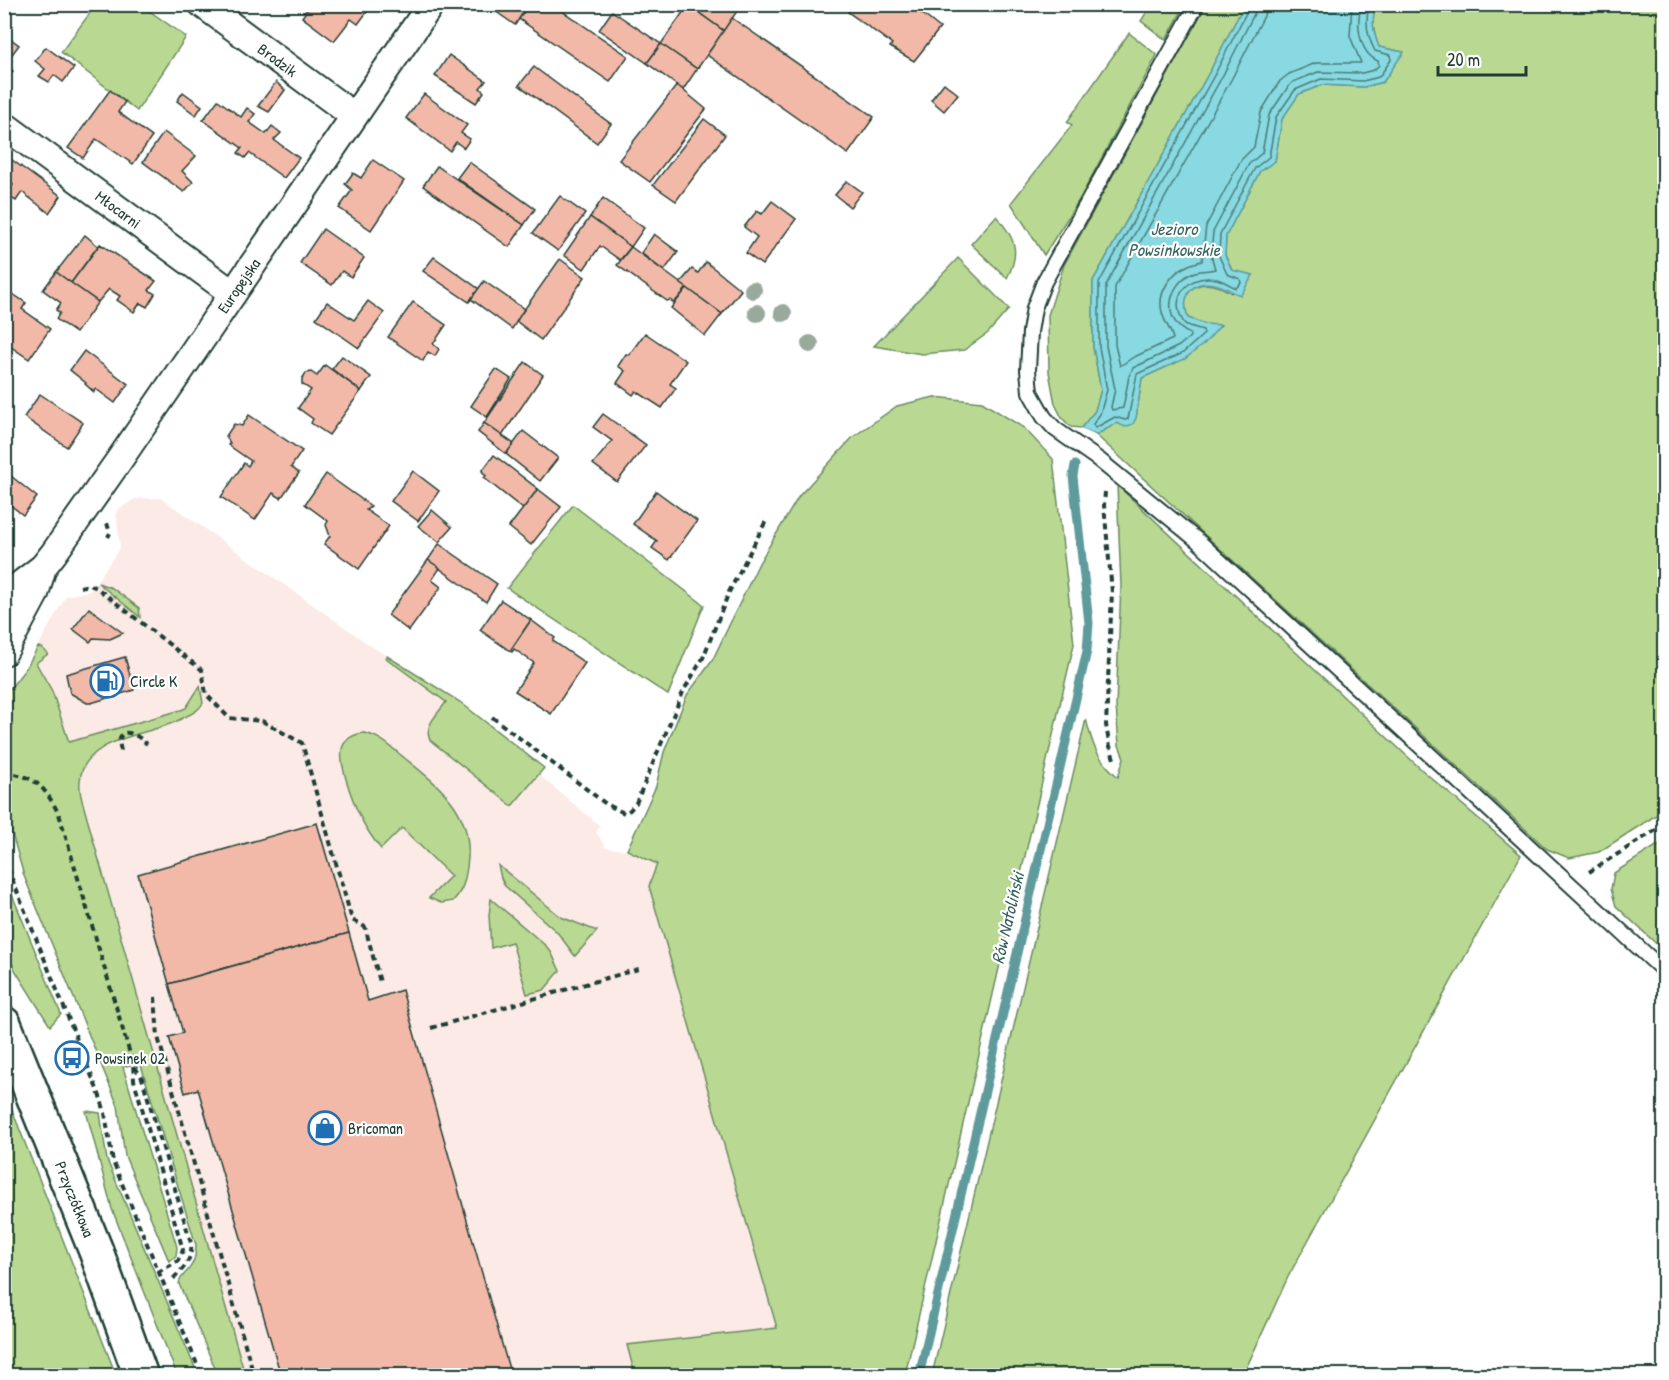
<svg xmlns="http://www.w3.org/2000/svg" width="1669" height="1380" font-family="'Patrick Hand',sans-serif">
<rect width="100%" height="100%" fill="#fff"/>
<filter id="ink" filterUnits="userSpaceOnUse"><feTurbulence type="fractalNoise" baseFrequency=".0167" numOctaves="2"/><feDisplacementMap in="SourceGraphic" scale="12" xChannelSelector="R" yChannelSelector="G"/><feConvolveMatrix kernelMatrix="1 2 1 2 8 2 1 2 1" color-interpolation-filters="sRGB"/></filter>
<g filter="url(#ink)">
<path fill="#fbeae5" d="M161,498l213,150 86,54 84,66 -5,7 61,51 -4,6 10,16 21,2 30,14 -8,22 128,443 -150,16 8,30h-390l-179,-629 -40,-78 40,-72 24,-5 30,-43 -4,-37 19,-12z"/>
<g fill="#b9d992" stroke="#6c8b63" stroke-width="1.5">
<path d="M96,5h45l45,32 -49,74 -76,-59z"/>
<path d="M1151,5h34l-19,35 -25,-19z"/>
<path d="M1206,5h38l-33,64 -118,212v66l8,43 -6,21 -14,17 -10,-1 -9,-9 -7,-14 -6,-32 -1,-57 16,-50z"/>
<path d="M1376,5h288v805l-65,42 -30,6 -22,-9 -451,-414 21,-12 19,-5 6,-40 44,-20 34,-32 -16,-2 -16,-6c-12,-34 19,-42 43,-25l22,-18 -21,-4 -7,-16 1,-19 34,-65 15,-10 7,-42 17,-25 23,-9 42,2 19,-5 20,-30 -24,-5c-6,-15 -8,-27 -3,-42z"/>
<path d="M1129,33l28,22 -78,145 -35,55 -33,-52 61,-78 -5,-3z"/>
<path d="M996,216c19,21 25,36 11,62l-36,-34z"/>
<path d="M958,258l51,51 -21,24 -24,17 -42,4 -48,-8z"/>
<path d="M934,397l48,5 42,26 29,31 21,185 -169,731h-270l-8,-30 150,-17 -128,-442 8,-22 -30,-14 29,-64 8,-34 23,-57 25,-34 47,-98 40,-67 54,-59 44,-31z"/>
<path d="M1117,485l305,285 99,85 -233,422 -45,98h-311l154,-656c7,28 10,38 32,58l6,-19 -5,-13 -3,-39 5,-120z"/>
<path d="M573,505l131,100 -36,90 -161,-107z"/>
<path d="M98,583l14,5 27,20 1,9z"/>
<path d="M38,647l4,1 6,6 -12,9 16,28 17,51 112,-32 5,-2 14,-22 3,17c-5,9 -13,11 -22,16 -30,17 -98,17 -101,62 -1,8 1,16 3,23l162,571h-27l-39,-91c1,-9 8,-10 12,-18 4,-6 5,-13 5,-21l-56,-183 -17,5 54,180 -1,9 -7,5 -44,-105 -7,-50 -94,-230 -19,-67v-114l21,-27z"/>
<path d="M387,656l73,46 84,66 -32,38 -82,-66c-7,-14 8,-26 16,-38l-60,-44z"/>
<path d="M364,733c17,3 30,17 43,27 37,30 68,54 60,107 -2,14 -4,23 -14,34l-12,2 -12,-5 22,-22 -49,-48 -21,21c-18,-22 -27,-43 -35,-70 -6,-21 -11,-42 18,-46z"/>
<path d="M1664,841v110l-48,-45 -5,-17 3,-16z"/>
<path d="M498,865l63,52 36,14 -22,25 -18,-24 -52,-46 -4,-8z"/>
<path d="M4,875l57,139 -11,12 -35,-56 -10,-23z"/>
<path d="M491,899l55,47 5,6 9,19 -16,19 -17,4 -15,-52 -21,6 -2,-33z"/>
<path d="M5,1092l111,283h-111z"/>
<path d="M86,1111l14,2 7,47 91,215h-21l-65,-166z"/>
</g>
<path fill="#88d9e1" stroke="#5e9b9c" stroke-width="1.5" d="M1244,5h132c-5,15 -3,27 3,42l25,5 -21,30 -19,5 -42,-2 -23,9 -17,25 -7,42 -15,10 -34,65 -1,19 7,15 21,5 -12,20c-9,-2 -15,-8 -23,-10 -25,-7 -38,10 -30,33l16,6 17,1 -16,18 -19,15 -44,20 -6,40 -3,6 -8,3 -8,-4 -21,12 -15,-7 14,-17 6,-21 -8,-43v-66l118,-212z"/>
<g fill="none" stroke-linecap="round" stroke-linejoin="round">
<g stroke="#497b79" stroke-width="1.5">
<path d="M1249,4l-1,5 -32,63 -117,211v64l8,43 -7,24 -7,10 2,4 20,-11 10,3 3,-1 9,-45 46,-21 21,-19 -1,-4c-5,-2 -13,-3 -18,-6 -3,-3 -3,-5 -5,-9 -7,-20 8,-38 30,-37 11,0 17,6 26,10l5,-5 -1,-4 -13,-5 -8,-18 1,-22 35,-66 14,-11 7,-40 19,-27 26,-11 42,2 16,-4 12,-17 -1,-5 -15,-4c-8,-15 -11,-30 -5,-47"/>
<path d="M1257,4l-2,8 -32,63 -117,210v61l9,43 -4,18 1,3 11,-2 6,-32 4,-8 46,-22 11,-9v-3c-28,-12 -24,-48 2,-61 7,-3 16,-2 23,-4l-4,-14 2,-23 36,-68 13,-11 7,-38 19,-28 5,-5 25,-10 44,1 12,-3 5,-5 -1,-4c-19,-8 -23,-38 -16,-57"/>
<path d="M1266,4l-2,12 -33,64 -116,207v58l5,21 12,-8 41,-19c-2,-9 -9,-17 -11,-27 -5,-19 9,-40 27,-47 4,-2 9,-3 13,-4l4,-35 35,-66 13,-13 7,-35 19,-31 9,-7 27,-11h45l-11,-27 2,-32"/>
</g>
<path stroke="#5e9b9c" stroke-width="9" d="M919,1376l168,-725 2,-28 -16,-147 2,-11"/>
</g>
<g fill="#f2b9a8" stroke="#1f3d34" stroke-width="1.5">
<path d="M311,4h62l-15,20 -7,-5 -17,22 -32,-24z"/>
<path d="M485,4h44l-14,21z"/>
<path d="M529,4h23l76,52 -18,26 -91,-63z"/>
<path d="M687,4h42l8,7 -13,20z"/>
<path d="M854,4h56l30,24 -26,33 -24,-14 2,-3 -44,-32z"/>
<path d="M688,5l36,26 -27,38 -36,-25z"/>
<path d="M612,11l49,33 -14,19 -48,-33z"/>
<path d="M732,18l142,99 -26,37 -141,-99z"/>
<path d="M4,34l15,11 -15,20z"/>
<path d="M661,44l36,25 -14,21 -36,-27z"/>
<path d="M46,47l28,21 -11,14 -9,-7 -5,7 -10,-6 6,-7 -10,-8z"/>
<path d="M449,55l37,26 -6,7 4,4 -8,11 -41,-27z"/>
<path d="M4,65l9,6 -9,12z"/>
<path d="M534,67l77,57 -14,19 -78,-58z"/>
<path d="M276,82l9,8 -16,22 -11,-6z"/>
<path d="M944,83l14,11 -14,17 -13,-11z"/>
<path d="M677,85l29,24 -56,73 -31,-22z"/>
<path d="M110,90l15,12 -7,10 34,25 -19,27 -37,-25 -13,19 -15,-10z"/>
<path d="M183,92l19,14 -6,9 -19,-14z"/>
<path d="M424,94l43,31 -6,8 9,6 -6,9 -8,-6 -6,9 -44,-33z"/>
<path d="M218,100l23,17 6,-9 8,6 -6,8 17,12 6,-8 9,7 -7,7 25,18 -15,20 -35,-25 -4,5 -7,-5 4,-5 -39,-28z"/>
<path d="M704,119l21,16 -49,66 -23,-16z"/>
<path d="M164,132l32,24 -14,15 11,11 -9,10 -41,-30z"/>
<path d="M8,157l53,39 -12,17 -27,-21 -6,9 -11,-7 8,-9 -9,-6v-17z"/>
<path d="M373,160l31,21 -33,49 -32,-22 13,-18 -7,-6 8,-11 8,5z"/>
<path d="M469,162l66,47 -11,16 -67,-47z"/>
<path d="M437,166l87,59 -15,22 -86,-61z"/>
<path d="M847,181l15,11 -12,15 -15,-12z"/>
<path d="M560,196l25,18 -27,37 -25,-18z"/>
<path d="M603,198l41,30 -13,19 -41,-30z"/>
<path d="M772,201l24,18 -34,46 -16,-12 11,-16 -13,-10 13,-16 5,3z"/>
<path d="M590,217l41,30 -11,13 -20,-14 -16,23 -20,-14z"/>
<path d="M323,229l41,29 -13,19 -9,-6 -10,14 -32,-22z"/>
<path d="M654,234l24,18 -14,19 -23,-18z"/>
<path d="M85,235l13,11 -27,37 -15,-11z"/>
<path d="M100,244l56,37 -7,9 6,4 -8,13 -7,-4 -6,9 -17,-12 3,-4 -11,-7 -11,13 -27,-19z"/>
<path d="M631,247l56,41 -13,15 -4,-3 -3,1 -50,-36z"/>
<path d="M434,257l45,32 -10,13 -46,-31z"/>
<path d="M560,259l25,18 -44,63 -25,-19z"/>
<path d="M706,262l35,28 -19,24 -42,-31 12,-14 6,4z"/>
<path d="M56,272l42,30 -22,31 -20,-14 4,-6 -4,-3 5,-7 -18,-13z"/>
<path d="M484,281l40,28 -12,20 -41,-30z"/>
<path d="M4,288l22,15 -4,6 28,20 -21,30 -25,-17z"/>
<path d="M687,288l35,26 -17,22 -34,-28z"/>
<path d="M368,301l16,12 -25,35 -43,-30 11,-16 27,18z"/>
<path d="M413,302l33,23 -13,19 6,5 -4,7 -7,-4 -5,9 -35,-24z"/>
<path d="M645,333l41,28 -16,23 6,4 -14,20 -26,-17 -3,4 -16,-12 8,-12 -7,-5 8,-12 3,1z"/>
<path d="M84,351l44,33 -13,19 -19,-14 -2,3 -9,-8 1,-1 -16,-13z"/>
<path d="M342,356l29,21 -10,14 -29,-22z"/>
<path d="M525,362l18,13 -41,61 -18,-13z"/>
<path d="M325,365l36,26 -32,44 -18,-12 2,-4 -15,-11 13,-18 -9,-6v-5l4,-6 5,-1 6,4z"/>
<path d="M496,369l15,10 -24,38 -16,-11z"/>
<path d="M40,394l43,29 -16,24 -43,-30z"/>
<path d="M603,414l43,31 -29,37 -24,-18 19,-23 -19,-14z"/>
<path d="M249,415l53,36 -11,16 8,6 -18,25 -8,-5 -18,27 -34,-23 23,-34 4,3 3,-5 -23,-16 2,-2 -4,-7 8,-12 8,2z"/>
<path d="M484,423l30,21 -8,10 -28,-22z"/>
<path d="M523,431l35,27 -18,23 -34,-27z"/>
<path d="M494,455l44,34 -15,20 -39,-31 2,-2 -4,-5z"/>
<path d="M413,471l26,20 -21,30 -27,-20z"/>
<path d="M326,474l45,32 -5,4 23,16 -30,43 -35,-25 6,-8 -4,-11 2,-4 -23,-17z"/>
<path d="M11,476l26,21 -14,18 -19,-15v-16z"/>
<path d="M538,489l23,18 -30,38 -22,-18z"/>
<path d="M656,491l41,30 -28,39 -17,-12 5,-7 -24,-17z"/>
<path d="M432,510l20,17 -13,15 -21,-16z"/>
<path d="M439,544l58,40 -11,18 -58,-42z"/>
<path d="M428,560l12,8 -8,12 9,7 -32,44 -21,-16z"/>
<path d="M501,600l30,20 -21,31 -30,-21z"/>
<path d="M89,608l34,25 -13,6 -17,-1 -3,4 -8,-6 -9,-7z"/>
<path d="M531,620l24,18 -2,3 32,22 -34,51 -36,-23 19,-28 -20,-14 -2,3 -2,-1z"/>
<path d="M125,657l9,33 -43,13h-4l-17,-10 -4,-19z"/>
<path d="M317,823l32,110 -180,51 -31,-110z"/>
<path d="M349,933l19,68 34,-11 109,386h-247l-1,-2 16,-5 -81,-280 -13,4 -16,-56 14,-4 -14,-49z"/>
</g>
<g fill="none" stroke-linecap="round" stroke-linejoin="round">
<defs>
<path id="lane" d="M1197,4l-153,278 -10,26 -4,24 -2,38 2,22 14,25 11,12 44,31 98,80 467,431"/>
<g id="street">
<path id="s1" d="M202,4l152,112"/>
<path id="s2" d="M4,125l228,168"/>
<path id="s3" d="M4,597l39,-30 11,-14 66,-94 311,-455"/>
<path d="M4,652l31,-58 8,-27"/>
</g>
<g id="secondary">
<path id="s4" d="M4,1024l92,227 45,125"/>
</g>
</defs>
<use href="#lane" stroke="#1f3d34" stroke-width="18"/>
<use href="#street" stroke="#1f3d34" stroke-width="30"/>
<use href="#secondary" stroke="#1f3d34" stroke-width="38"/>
<g stroke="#1f3d34" stroke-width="4" stroke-dasharray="6 4.5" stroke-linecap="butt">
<path d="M1105,492l-1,13 8,87 -6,133 3,18 5,16"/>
<path d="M107,523l3,10 -2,4"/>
<path d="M80,587l10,-2 7,3 105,82 4,24 23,24 33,3 40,22 50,177 13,7 15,55"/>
<path d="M492,717l114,87 18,9 6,-3 6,-7 48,-113 19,-32 26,-66 38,-73"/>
<path d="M121,751c-7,-26 13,-20 26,-7"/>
<path d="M4,765l2,7"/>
<path d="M4,772c34,5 40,15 55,42l74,250 1,16 49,170 -5,11 -20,11"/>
<path d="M4,859l97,240 4,14 8,49 89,214"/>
<path d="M1589,872l75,-47"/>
<path d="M155,997l3,40 96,339"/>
<path d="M431,1028l211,-60"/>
<path d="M135,1067l7,11 49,165c2,16 -7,25 -18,36"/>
</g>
<use href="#lane" stroke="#fff" stroke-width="14"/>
<use href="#street" stroke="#fff" stroke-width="26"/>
<use href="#secondary" stroke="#fff" stroke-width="33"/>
</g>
<g fill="#99aa9d">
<circle cx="753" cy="290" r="9"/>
<circle cx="757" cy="313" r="9"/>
<circle cx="783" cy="313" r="9"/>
<circle cx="810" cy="344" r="9"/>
</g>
</g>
<defs>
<symbol id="fuel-ring" viewBox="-11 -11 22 22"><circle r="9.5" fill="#fff" stroke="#1f6fb2" stroke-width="1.5"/><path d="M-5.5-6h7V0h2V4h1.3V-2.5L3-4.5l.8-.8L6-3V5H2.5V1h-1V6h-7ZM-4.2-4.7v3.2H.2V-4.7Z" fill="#1f6fb2"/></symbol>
<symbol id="bus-ring" viewBox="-11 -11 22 22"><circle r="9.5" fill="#fff" stroke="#1f6fb2" stroke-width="1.5"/><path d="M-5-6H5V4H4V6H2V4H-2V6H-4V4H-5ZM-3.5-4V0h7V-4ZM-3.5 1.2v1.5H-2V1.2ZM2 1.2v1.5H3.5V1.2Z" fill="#1f6fb2"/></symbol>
<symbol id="shop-ring" viewBox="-11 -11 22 22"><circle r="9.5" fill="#fff" stroke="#1f6fb2" stroke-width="1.5"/><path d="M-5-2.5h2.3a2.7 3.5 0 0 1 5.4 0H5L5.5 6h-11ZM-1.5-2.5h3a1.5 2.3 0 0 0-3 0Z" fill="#1f6fb2"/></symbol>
</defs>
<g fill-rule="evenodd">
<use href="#fuel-ring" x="88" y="662" width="38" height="38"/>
<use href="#bus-ring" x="53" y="1039" width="38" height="38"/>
<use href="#shop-ring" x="306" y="1109" width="38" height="38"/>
</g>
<g text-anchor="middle" stroke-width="4.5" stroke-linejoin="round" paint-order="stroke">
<g font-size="16" fill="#1f3d34" stroke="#fff">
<text dy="6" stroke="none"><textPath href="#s1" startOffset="94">Brodzik</textPath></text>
<text dy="6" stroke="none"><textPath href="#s2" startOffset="142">Młocarni</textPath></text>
<text dy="6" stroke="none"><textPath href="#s3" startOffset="392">Europejska</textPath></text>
<text dy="6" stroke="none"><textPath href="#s4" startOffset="189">Przyczółkowa</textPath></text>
</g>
<g font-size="16" fill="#1f3d34" stroke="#fff" text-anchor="start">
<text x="130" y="687">Circle K</text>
<text x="95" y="1064">Powsinek 02</text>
<text x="348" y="1134">Bricoman</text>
</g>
<g font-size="18" font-style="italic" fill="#39645f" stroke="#fff">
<text x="1174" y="235">Jezioro<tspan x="1174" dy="21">Powsinkowskie</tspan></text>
<text transform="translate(1008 918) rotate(-77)" y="6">Rów Natoliński</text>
</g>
</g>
<rect width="1669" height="1380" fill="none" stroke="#fff" stroke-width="24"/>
<rect x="12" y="12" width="1645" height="1356" fill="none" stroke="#1f3d34" stroke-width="2" filter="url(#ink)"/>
<path d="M1438 66v9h88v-9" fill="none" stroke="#1f3d34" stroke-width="3"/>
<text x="1447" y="66" font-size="18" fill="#1f3d34" stroke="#ffffff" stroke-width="4.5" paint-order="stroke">20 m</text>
</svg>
